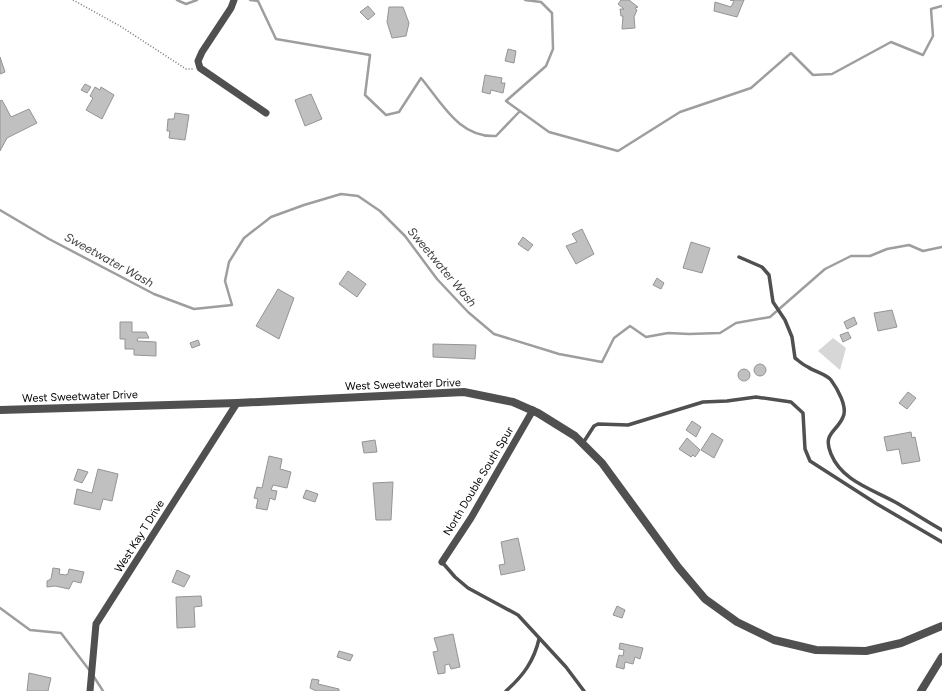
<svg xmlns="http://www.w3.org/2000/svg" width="942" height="691" font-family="Figtree,sans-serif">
<rect width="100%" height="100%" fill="#fff"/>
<path fill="#d7d7d7" d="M833,338l13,10 -6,22 -22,-19z"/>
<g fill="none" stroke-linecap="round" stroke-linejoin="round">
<g stroke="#9e9e9e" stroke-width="2.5">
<path d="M177,0l9,4 11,-4"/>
<path d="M250,0l8,1 18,38 94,16 -5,40 21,20 13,-3 22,-34c21,25 38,60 75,58l24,-25"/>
<path d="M525,0l16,2 11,11 1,36 -7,17 -40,35 43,31 69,19 62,-39 71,-24 40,-35 22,22 19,-1 59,-32 32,13 10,-19 -2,-27 11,-3"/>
<path d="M0,210l49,29 105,55 40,15 38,-4 -7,-24 4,-19 15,-24 27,-21 33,-12 37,-11 17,2 22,15 25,25 32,43 31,33 26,22 65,20 43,8 12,-24 16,-12 16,11 22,-4 21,1 31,-1 16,-10 34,-6 55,-48 26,-13h19l17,-7 22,-4 14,6 19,-4"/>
<path d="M0,608l30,22 31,3 29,38"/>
<path d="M94,677l9,14"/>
</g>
</g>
<g fill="#c0c0c0" stroke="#949494">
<path d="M621,0h8l9,7 -3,1 2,2 -3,7 1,11 -13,1 1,-13h-2l-1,-7h4l-6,-5z"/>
<path d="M730,0h14l-7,17 -23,-6 1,-9 16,5 3,-6z"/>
<path d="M368,6l7,8 -7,6 -8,-8z"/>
<path d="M389,7h14l6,16 -3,13 -14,2 -5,-16z"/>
<path d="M508,49l8,2 -2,12 -9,-2z"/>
<path d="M0,57l5,15 -5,2z"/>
<path d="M485,75l17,3 -1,5h4l-2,10 -12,-3 -1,4 -8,-2z"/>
<path d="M85,84l6,3 -4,6 -6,-3z"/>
<path d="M95,87l5,3 1,-3 13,8 -12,24 -16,-9 7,-12 -3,-2z"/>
<path d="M311,94l11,25 -17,7 -10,-26z"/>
<path d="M2,100l9,17 18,-8 8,14 -30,15 -7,13v-50z"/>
<path d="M175,113l14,2 -4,25 -16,-2 1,-7h-3l1,-12h6z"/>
<path d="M582,229l12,25 -18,10 -10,-18 11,-4 -5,-8z"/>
<path d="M523,237l10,8 -5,6 -10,-7z"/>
<path d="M691,242l19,6 -8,25 -19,-5z"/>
<path d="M348,271l18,13 -9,13 -18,-13z"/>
<path d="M657,278l7,5 -3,6 -8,-4z"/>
<path d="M278,289l16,9 -15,41 -23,-13z"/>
<path d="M892,310l5,17 -19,4 -4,-18z"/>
<path d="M854,317l3,7 -10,5 -3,-7z"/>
<path d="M120,322h12v10h14l3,6h-11l-1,3 19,1v14l-22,-1v-6h-9v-10h-5z"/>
<path d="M848,332l3,6 -8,4 -3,-7z"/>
<path d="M198,340l2,5 -8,3 -2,-5z"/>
<path d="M433,344l43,1 -1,14 -42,-2z"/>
<circle cx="760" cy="370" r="6"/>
<circle cx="744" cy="375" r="6"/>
<path d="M908,392l8,6 -9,11 -8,-6z"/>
<path d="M692,421l9,6 -5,10 -10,-7z"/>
<path d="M911,432l1,6 3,-1 5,24 -18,3 -3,-15 -12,2 -3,-14z"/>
<path d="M712,433l11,7 -9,18 -13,-8z"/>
<path d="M687,438l13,12 -5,7 -2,-2 -2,2 -12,-8z"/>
<path d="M375,440l2,12 -13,1 -2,-11z"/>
<path d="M269,456l13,3 -2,10 11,3 -4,16 -14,-3 -2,5 6,1 -2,9 -5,-2 -3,12 -11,-2 2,-9 -4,-1 3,-11 5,1z"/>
<path d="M78,469l10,3 -6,11 -8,-3z"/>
<path d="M98,469l20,5 -6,27 -9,-2 -3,11 -26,-6 3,-15 15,4z"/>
<path d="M393,482l-2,38h-15l-3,-37z"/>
<path d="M306,490l12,4 -3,8 -12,-4z"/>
<path d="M518,538l7,32 -24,5 -2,-10 6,-1 -4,-22z"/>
<path d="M53,568l7,1 -1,5 6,1 3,-1 1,-5 15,3 -3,11 -8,-2 -4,8 -14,-3 -8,1v-6l4,-2z"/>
<path d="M177,570l13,6 -6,11 -12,-5z"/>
<path d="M201,596l1,10 -8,1 1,20 -18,1 -1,-31z"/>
<path d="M617,606l8,4 -3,8 -9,-3z"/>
<path d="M453,634l7,33 -9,2 -2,-5 -4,1v8l-7,1 -5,-22 5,-1 -4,-13z"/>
<path d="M620,643l23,5 -3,11 -5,-2 -2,7 -8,-2 -1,7 -8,-2 3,-12 4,1 1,-6 -5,-1z"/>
<path d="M339,651l14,4 -3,6 -13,-4z"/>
<path d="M29,673l22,5 -3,13h-21z"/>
<path d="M312,679l7,1 -1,4 21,5v2h-23l-6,-3z"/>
</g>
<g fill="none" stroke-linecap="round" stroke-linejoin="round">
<path stroke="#727272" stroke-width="1.5" stroke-dasharray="1 2" stroke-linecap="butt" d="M73,0l47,26 66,43h7"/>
<g stroke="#505050" stroke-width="3.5">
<path d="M739,257l23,10 7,8 4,27 12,18 7,17 3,21c4,3 8,7 13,9 7,5 18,7 23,13 6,8 17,27 12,37 -6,15 -21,16 -12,37 11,27 41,35 64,48 16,9 31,19 47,28"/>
<path d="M583,443l11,-17 4,-2 30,1 75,-23 24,-1 29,-4 35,5 12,11 2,36 5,12 67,43 65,38"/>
<path d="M442,562l13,15 13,11 50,27 48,52 18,24"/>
<path d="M506,691c17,-15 28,-30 33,-52"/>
</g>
<g stroke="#505050" stroke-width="7">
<path d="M234,0l-3,8 -29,44 -4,9 2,7 66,45"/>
<path d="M442,562l29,-44 62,-108"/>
<path d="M90,691l6,-67 141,-221"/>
</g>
<g stroke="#505050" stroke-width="8">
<path d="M0,410l237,-7 227,-11 49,10 25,11 37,23 27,27 76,104 27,32 32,23 37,18 42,10 50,1 35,-8 41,-17"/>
<path d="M921,691l21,-34"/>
</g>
</g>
<g text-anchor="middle" stroke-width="3" stroke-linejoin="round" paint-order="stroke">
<g font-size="11" fill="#000" stroke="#fff">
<text transform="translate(403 384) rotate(-2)" y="4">West Sweetwater Drive</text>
<text transform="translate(80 396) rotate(-2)" y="4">West Sweetwater Drive</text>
<text transform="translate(478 481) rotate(-59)" y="4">North Double South Spur</text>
<text transform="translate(139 536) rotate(-58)" y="4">West Kay T Drive</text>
</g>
<g font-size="12" font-style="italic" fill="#3f3f3f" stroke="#fff">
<text transform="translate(109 260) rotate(29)" y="4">Sweetwater Wash</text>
<text transform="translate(442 267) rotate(50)" y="4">Sweetwater Wash</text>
</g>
</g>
</svg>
